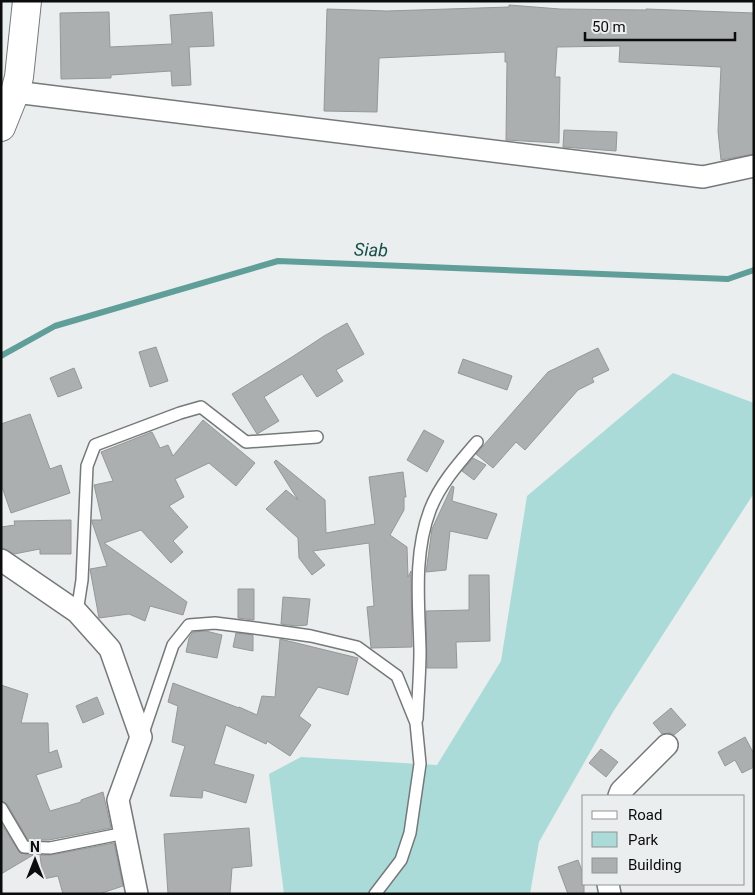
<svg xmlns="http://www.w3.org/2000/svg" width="755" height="895" font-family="Roboto,sans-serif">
<rect width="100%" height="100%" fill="#eaeeee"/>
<path fill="#aadbd8" d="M673,373l81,30v90l-141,219 -74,130 -9,52h-246l-15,-120 32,-17 136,8 64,-104 26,-165z"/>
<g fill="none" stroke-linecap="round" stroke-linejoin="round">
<path stroke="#609e9a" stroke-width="6" d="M1,356l54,-30 223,-65 450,18 26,-9"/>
</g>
<g fill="#abafaf" stroke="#949897">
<path d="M509,5l51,4 86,1v-1l108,4v141l-33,6 -3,-29 3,-64 -102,-5 1,-16 -63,1 -2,30h5l-1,66 -53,-3 1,-78h-2v-10l-126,6 -2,54 -53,-1 3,-102 60,2 122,-4z"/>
<path d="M109,12l1,35 62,-3 -2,-29 42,-3 2,34 -25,1 2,38 -19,1 -1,-15 -60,4v3l-50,1 -1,-66z"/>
<path d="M564,130l53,2 -1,19 -53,-4z"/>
<path d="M347,323l17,31 -28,16 7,11 -26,16 -15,-23 -38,23 15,24 -22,13 -25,-40 60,-37 32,-21z"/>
<path d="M156,347l12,34 -18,6 -11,-35z"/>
<path d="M598,348l11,22 -17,8 2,4 -16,8 -53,60 -9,-8 -23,26 -17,-14 72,-82z"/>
<path d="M463,359l49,17 -5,14 -49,-17z"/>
<path d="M74,368l8,20 -24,9 -8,-19z"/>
<path d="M30,414l20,55 11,-4 9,28 -59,20 -10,-29v-60z"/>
<path d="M203,420l52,43 -19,23 -27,-23 -34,16 9,18 -15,9 19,21 -15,14 10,11 -12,11 -30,-33 -37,13 83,59 -4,13 -33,-9 -5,15 -16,-7 -30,4 -9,-49 17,-3 -15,-44v-2h10l-8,-35 19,-4 -12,-29 51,-20 8,16 8,-3 5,11z"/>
<path d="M424,430l20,11 -17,31 -20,-12z"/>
<path d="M473,458l13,7 -12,15 -12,-9z"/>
<path d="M276,460l49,40 1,33 49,-9 -6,-47 34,-5 3,25h-2v13l-14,25 17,12 1,30 3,-6 1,76 -41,1 -4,-41 7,-1 -5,-63 -56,8 12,14 -13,10 -13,-17 -1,-20 -32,-29 20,-19 12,10 -24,-38z"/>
<path d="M452,486l2,1 -2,14 45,13 -10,25 -37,-8 -4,39 -20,2 6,-43z"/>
<path d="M71,520v34h-31v-5l-26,5 -13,-6v-21l14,-2 -1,-4z"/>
<path d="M469,575h20l1,66 -34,1 1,26h-30l-1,-57 43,-1z"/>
<path d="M238,589h16v31l-16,-2z"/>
<path d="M283,597l27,2 -3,26 -11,1 -15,-2z"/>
<path d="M206,631l16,4 -5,23 -31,-6 3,-14 4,-6z"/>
<path d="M236,633l17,2v16l-20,-4z"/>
<path d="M280,639l78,19 -10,37 -30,-8 -19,29 12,9 -21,31 -23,-15 -1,3 -40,-19 -12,39 40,11 -8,28 -43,-13 -1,8 -32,-2 15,-50 -13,-4 6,-36 -10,-4 5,-19 66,25v-1l18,8 5,-19 13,1z"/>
<path d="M1,685l27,9 -7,29h27l1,30 8,-3 5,17 -26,8 14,36 31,-9v-2l22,-8 8,36 -62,12h-21l-21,-36 -6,-3z"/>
<path d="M97,697l7,17 -21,9 -7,-17z"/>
<path d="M671,708l15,17 -12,10 -4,-2 -8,1 -9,-11z"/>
<path d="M745,737l9,17v13l-12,6 -7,-13 -10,6 -7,-14z"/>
<path d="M601,749l17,13 -12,15 -17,-14z"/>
<path d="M1,823l19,30 13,2 -32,19z"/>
<path d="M249,828l3,38 -20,2 -2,26h-62l-4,-60z"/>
<path d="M114,843l9,43 -24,8h-36l-5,-18 -15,3 -3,-24h11z"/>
<path d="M578,860l6,16v18h-16l-10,-27z"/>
</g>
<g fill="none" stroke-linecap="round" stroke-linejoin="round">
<defs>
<g id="lane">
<path d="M77,612l5,-32 5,-114 8,-21 85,-32 21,-6 45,35 71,-5"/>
<path d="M417,719c1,-23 3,-46 3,-68 -1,-47 -7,-96 10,-141 10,-26 29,-47 47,-68"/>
<path d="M142,736l31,-91 16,-20 26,-2 40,5 56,8 46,11 40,29 19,47 4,41 -10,69 -9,27 -26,34"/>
<path d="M1,808l23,39 26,1 75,-15"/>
</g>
<g id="street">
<path d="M15,92l688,85 51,-11"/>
<path d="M1,560l76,52 33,37 31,88 -23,63 19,94"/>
<path d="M619,796l2,-5 46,-46"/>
<path d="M608,884l2,10"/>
</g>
<path id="secondary" d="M1,127l14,-35 4,-15 8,-76"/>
</defs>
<use href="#lane" stroke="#757979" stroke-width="14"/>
<use href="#street" stroke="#757979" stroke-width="24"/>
<use href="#secondary" stroke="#757979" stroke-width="30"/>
<use href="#lane" stroke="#fff" stroke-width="11"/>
<use href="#street" stroke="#fff" stroke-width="21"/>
<use href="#secondary" stroke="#fff" stroke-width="28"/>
</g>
<g text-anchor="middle" stroke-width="4" stroke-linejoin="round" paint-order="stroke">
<g font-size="18" font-style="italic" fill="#174e4b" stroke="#eaeeee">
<text transform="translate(371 250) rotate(2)" y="6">Siab</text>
</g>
</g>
<rect width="755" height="895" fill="none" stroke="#0b0c0c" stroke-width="5"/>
<rect x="582" y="795" width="162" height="90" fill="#eaeeee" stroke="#919494"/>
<rect x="592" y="811" width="25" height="8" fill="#ffffff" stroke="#919494"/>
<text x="628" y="820" font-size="15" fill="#0b0c0c">Road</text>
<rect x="592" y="832" width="25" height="15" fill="#aadbd8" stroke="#919494"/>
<text x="628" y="845" font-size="15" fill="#0b0c0c">Park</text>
<rect x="592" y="858" width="25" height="15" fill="#abafaf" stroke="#919494"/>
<text x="628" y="870" font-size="15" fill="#0b0c0c">Building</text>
<g transform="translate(35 860)" stroke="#eaeeee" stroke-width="4" paint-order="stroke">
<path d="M0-4L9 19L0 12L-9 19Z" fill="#0b0c0c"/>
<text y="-8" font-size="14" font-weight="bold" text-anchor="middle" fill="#0b0c0c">N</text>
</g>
<path d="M585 32v8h150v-8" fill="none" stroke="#0b0c0c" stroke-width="2.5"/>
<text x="592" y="32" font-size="15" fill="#0b0c0c" stroke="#eaeeee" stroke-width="4" paint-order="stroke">50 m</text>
</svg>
